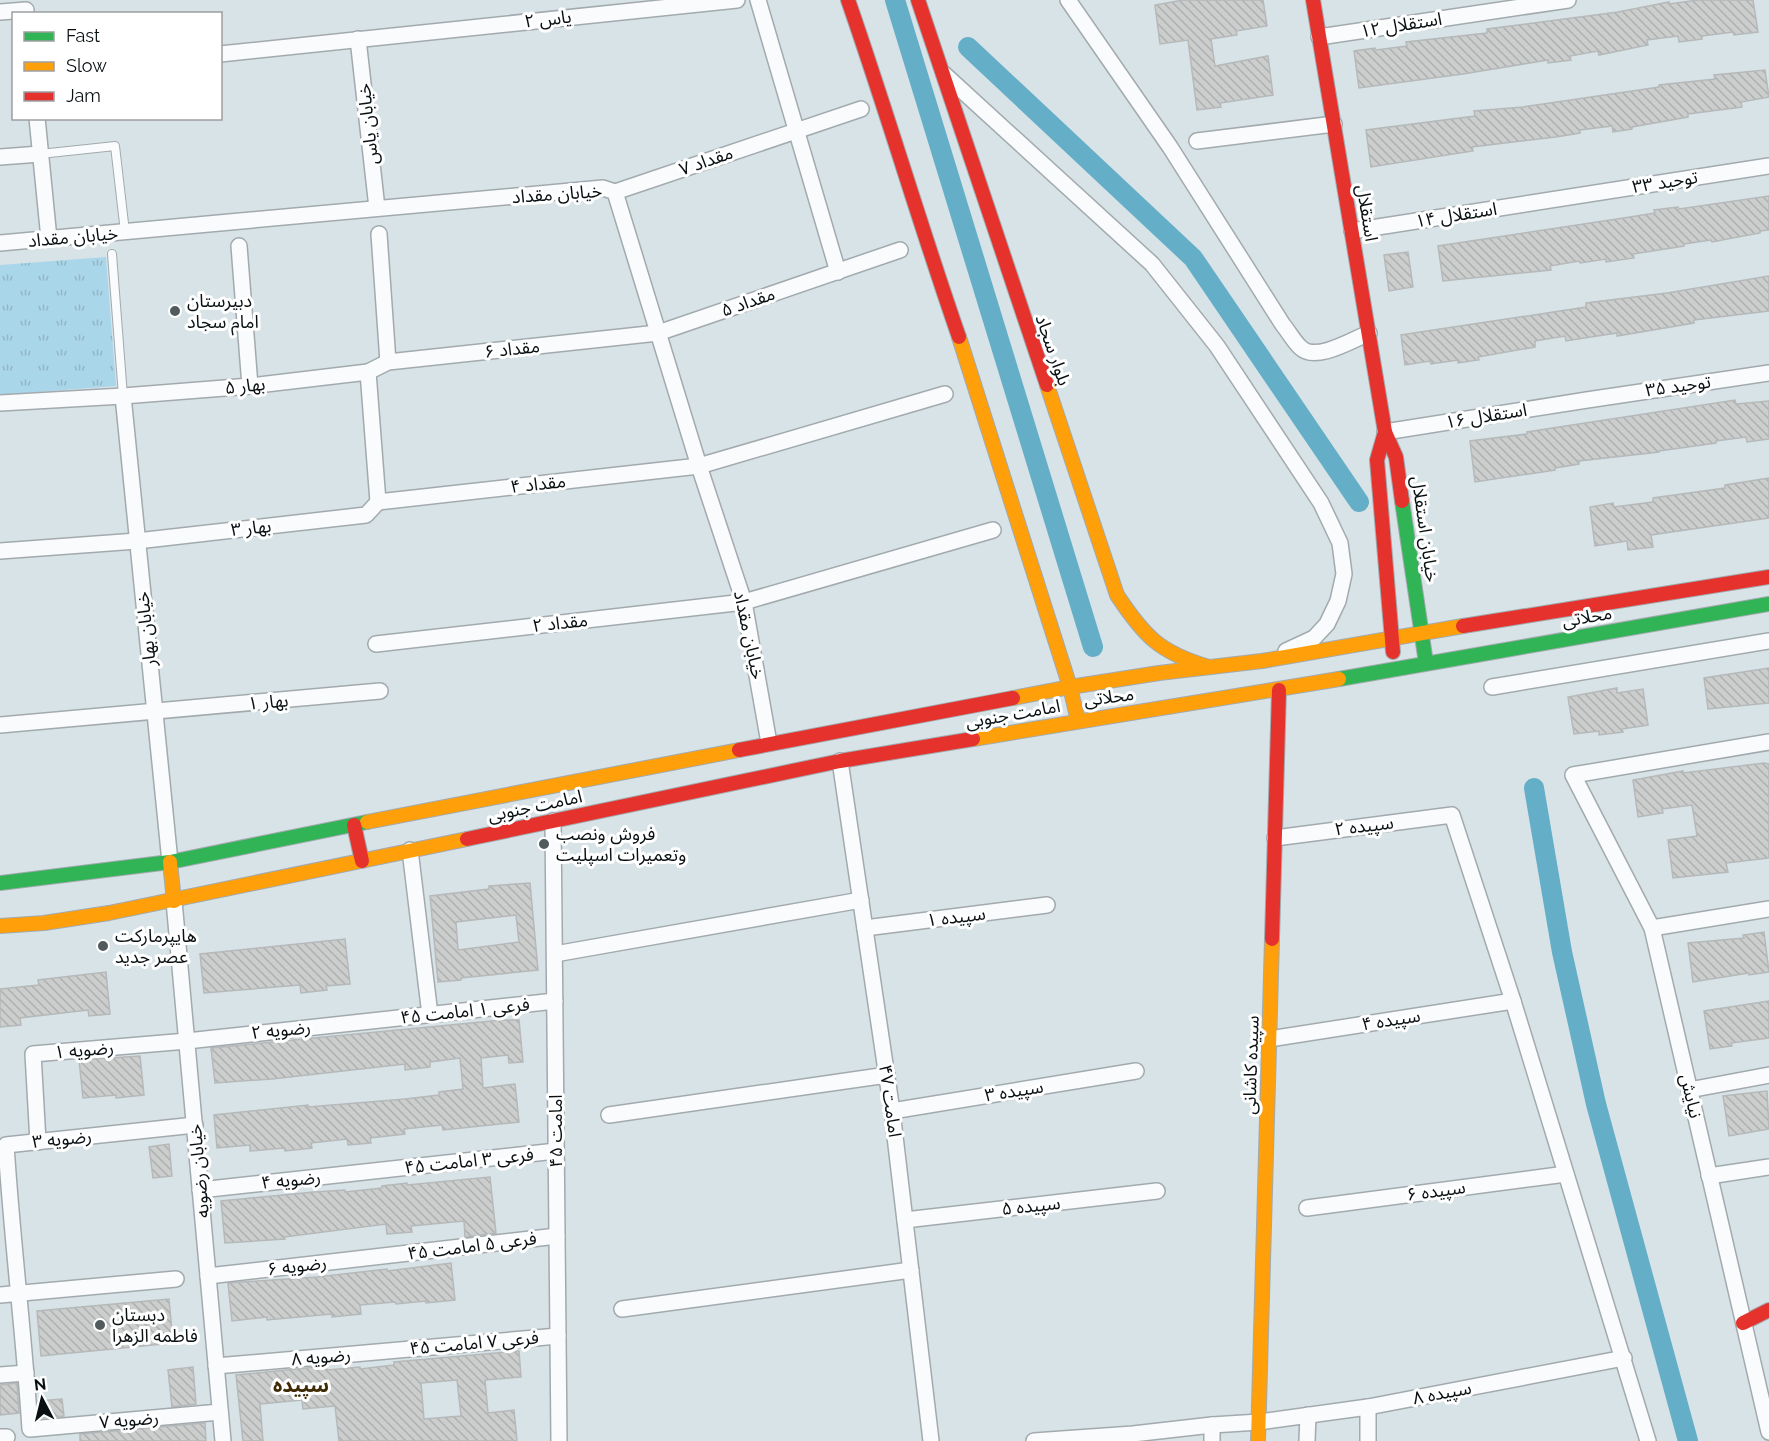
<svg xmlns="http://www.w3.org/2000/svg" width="1769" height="1441" font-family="Raleway,'Noto Sans Arabic',sans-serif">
<defs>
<pattern id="grass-tufts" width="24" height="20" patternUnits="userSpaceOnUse" patternTransform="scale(1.5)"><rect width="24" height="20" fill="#aad6e9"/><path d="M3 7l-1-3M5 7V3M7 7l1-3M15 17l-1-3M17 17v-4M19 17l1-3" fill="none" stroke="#91b7c7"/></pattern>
<pattern id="building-back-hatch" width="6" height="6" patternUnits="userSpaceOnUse" patternTransform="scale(1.5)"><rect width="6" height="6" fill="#cbcecd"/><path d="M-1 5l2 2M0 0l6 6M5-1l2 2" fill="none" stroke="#adb0af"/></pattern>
</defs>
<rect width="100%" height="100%" fill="#d8e3e8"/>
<path fill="url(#grass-tufts)" d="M106,257l10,129 -116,9v-130z"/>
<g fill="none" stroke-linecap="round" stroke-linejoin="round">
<g stroke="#64aec7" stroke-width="20">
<path d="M895,0l198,647"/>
<path d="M968,47l225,211 166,244"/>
<path d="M1534,788l28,164 34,152 92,337"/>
</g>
</g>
<g fill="url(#building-back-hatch)" stroke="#b6b9b9" stroke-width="1.5" fill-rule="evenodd">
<path d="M1183,0h80l4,26 -31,5 1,4 -26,4 4,27 53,-10 5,39 -53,8 1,4 -24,3 -9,-70 -28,4 -5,-39z"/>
<path d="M1698,0h55l5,32 -24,3 -1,-3 -31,4v3l-23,3 -1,-6 -31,4 1,5 -49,10 -1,-4 -28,5 1,4 -23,3v-3l-85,14 -104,14 -5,-37 21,-3 1,2 31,-4 -1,-4 81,-9v-4l131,-17 51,-10v2z"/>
<path d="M1765,70l4,27 -28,5 1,5 -54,7v3l-56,10v2l-19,3 -1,-6 -32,4v3l-24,4 -84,10 1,4 -102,16 -5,-37 109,-14 -1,-5 49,-4 109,-16 27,-4v-2l56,-6 -1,-4z"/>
<path d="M1769,196v34l-9,1v2l-48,9 -1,-2 -27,4v2l-51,8 1,4 -28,4v-3l-26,4 -1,-2 -29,5 1,4 -108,11 -5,-35 192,-29 25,-4 -1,-3 24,-3 1,2z"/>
<path d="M1408,252l5,35 -24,4 -5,-36z"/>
<path d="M1769,276v35l-75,9v3l-77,13v-3l-51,8 -1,-5 -30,5v6l-57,10 1,3 -21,3v-3l-27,4 -1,-3 -25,4 -4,-30 185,-28v-4l81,-10z"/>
<path d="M1735,400l1,4 33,-3v38l-22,3 -1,-5 -30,4v2l-57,8v1l-80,9v3l-24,4v2l-80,12 -5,-41 57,-7v-2z"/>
<path d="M1769,478v40l-118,17 2,12 -25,3 -1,-9 -32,5 -5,-39 23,-4 1,4 39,-5v-4l72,-10v-3z"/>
<path d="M1769,668v35l-61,6 -4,-31z"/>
<path d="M1617,688v5l26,-4 5,36 -26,4 1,3 -24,3v-4l-25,3 -6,-37z"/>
<path d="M1764,763l5,1v94l-43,5 2,9 -55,6 -5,-38 29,-4 -5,-31 -30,4 1,4 -25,4 -5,-37 50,-9v2z"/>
<path d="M530,883l8,87 -77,8v2l-23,2 -8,-86 59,-7v-3zM516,915l3,27 -61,8 -2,-28z"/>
<path d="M1764,932l5,40 -20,3v-2l-56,9 -5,-39 56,-5 -1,-3z"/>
<path d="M345,939l5,45 -24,2 1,4 -26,3 -1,-8 -96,8 -4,-39z"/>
<path d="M106,972l4,42 -21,2 -1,-6 -68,8 1,7 -21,2v-38l39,-4 -1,-5z"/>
<path d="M1769,1001v37l-38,5 1,3 -22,3 -6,-38z"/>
<path d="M502,1020h17l4,42 -14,1 -1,-8 -27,3 2,30 32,-4 4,38 -76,8 -1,-5 -38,4 1,5 -35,4 1,5 -23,2 -1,-6 -36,4 1,5 -27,3 -1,-3 -34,3v-6l-33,3 -3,-33 94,-10v2l97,-8 34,-4v-3l24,-3 -3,-31 -30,4v5l-25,3v-6l-133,15 -57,4 -4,-35z"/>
<path d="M140,1056l4,39 -28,3v-3l-33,3 -4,-38z"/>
<path d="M1767,1091l2,38 -40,7 -6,-40z"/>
<path d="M169,1144l3,32 -19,2 -4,-31z"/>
<path d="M490,1177l6,56 -31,4 -1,-16 -53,5 1,6 -25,2 -1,-10 -102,13 1,2 -60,4 -4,-42 93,-9 31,-2v2l37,-4v-2l25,-3v2z"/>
<path d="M451,1263l4,37 -29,3v-2l-30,3 -1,-2 -35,3 1,9 -29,3v-3l-65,6v-3l-35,4 -4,-38 89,-6 70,-8v2z"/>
<path d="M169,1299l4,44 -132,13 -4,-45z"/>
<path d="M519,1351l2,26 -36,3 3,33 26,-3 3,31h-178l-4,-35 -32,3 -1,-9 -42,4 3,37h-20l-7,-66 90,-9 1,4 33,-3v2l34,-4v-3zM457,1380l4,36 -37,3 -3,-36z"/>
<path d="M193,1367l3,37 -24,3 -4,-37z"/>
<path d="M17,1383l2,30 -19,2v-30z"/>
<path d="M62,1399l2,17 -25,2 -1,-17z"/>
<path d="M205,1423l1,18h-126v-7z"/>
</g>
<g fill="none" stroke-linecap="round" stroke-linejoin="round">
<defs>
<g id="lane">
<path d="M40,154l75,-8 10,86"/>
<path d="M112,254l11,142"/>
</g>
<g id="street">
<path d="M758,0l80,272"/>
<path d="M1068,0l102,147 113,178c6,7 11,17 18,23 15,14 51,-8 68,-15"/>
<path d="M0,12l26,-2"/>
<path d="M1319,37l249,-37"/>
<path d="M358,39l19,169"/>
<path d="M220,54l517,-54"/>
<path d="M944,74l208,190 65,82 104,157 19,40 4,31 -6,27 -11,23 -13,14 -28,13"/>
<path d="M37,118l12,121"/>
<path d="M1197,141l137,-17"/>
<path d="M0,157l40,-3"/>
<path d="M615,192l246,-83"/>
<path d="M1352,231l417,-65"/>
<path d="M379,234l9,128"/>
<path d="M0,243l603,-55 12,4 84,274 45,136 25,141"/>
<path d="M239,246l11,140"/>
<path d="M123,396l47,466"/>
<path d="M0,403l123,-7 127,-10 118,-14 20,-10 270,-29 242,-83"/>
<path d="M1385,432l202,-32 182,-27"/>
<path d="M378,502l321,-36 246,-72"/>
<path d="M0,551l137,-10 229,-26 12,-13 -10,-130"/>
<path d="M376,644l368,-42 249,-72"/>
<path d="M1492,687l277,-46"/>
<path d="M0,725l380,-34"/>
<path d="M1769,742l-196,33 79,153 117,504"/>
<path d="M840,761l52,350 39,330"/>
<path d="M553,821l6,620"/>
<path d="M1275,838l177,-23 61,186 135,440"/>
<path d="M410,850l20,165"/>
<path d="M174,901l49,540"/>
<path d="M865,928l182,-23"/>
<path d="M1652,928l117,-19"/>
<path d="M555,954l306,-54"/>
<path d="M1269,1039l244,-38"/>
<path d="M1689,1090l80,-15"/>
<path d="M892,1111l244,-40"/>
<path d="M609,1115l278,-40"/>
<path d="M195,1125l-189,20c6,95 18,189 24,284l190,-17"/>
<path d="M38,1142l-5,-88 154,-13 368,-40"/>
<path d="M1709,1176l60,-9"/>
<path d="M200,1190l356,-39"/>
<path d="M1307,1208l259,-34"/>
<path d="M905,1220l252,-29"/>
<path d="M208,1276l349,-40"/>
<path d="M0,1295l176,-16"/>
<path d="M622,1309l289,-39"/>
<path d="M216,1366l342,-30"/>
<path d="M0,1375l26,-2"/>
<path d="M0,1437h7"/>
<path d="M1034,1441l99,-7 79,-9 47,-3 109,-15 256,-49"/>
<path d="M1212,1441v-16"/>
<path d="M1307,1441l1,-26"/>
<path d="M1368,1441v-34"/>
</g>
<g id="fast">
<path d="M1402,501l24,162"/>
<path d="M1339,679l430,-75"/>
<path d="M0,883l170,-21 197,-40"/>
</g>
<g id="slow">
<path d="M959,337l111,350 -57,11"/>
<path d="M1047,385l70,210c27,41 43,58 92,72"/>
<path d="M1078,721l-8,-34 89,-14 103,-12 201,-35"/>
<path d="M973,739l366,-60"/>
<path d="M367,822l372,-72"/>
<path d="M170,862l4,39"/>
<path d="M0,926l44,-3 65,-10 358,-74"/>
<path d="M1258,1441l14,-502"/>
</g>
<g id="jam">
<path d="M848,0c39,112 72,225 111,337"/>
<path d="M918,0l129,385"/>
<path d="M1313,0l72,432 11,25 6,44"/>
<path d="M1385,432l-8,28 16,192"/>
<path d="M1463,626l306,-49"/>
<path d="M739,750l274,-52"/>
<path d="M354,825l8,36"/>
<path d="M467,839l373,-78 133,-22"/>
<path d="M1272,939l7,-249"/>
<path d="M1743,1323l26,-13"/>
</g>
</defs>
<use href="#lane" stroke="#a2aaae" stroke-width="10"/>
<use href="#street" stroke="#a2aaae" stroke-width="18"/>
<use href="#fast" stroke="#a2aaae" stroke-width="16"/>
<use href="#slow" stroke="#a2aaae" stroke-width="16"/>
<use href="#jam" stroke="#a2aaae" stroke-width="16"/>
<use href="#lane" stroke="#f9fbfc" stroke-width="8"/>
<use href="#street" stroke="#f9fbfc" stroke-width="15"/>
<use href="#fast" stroke="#30b455" stroke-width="14"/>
<use href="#slow" stroke="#ff9f0a" stroke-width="14"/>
<use href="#jam" stroke="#e5322d" stroke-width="14"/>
</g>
<g fill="#515a5d" stroke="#fff" stroke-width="2">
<circle cx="175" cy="311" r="6"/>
<circle cx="544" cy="844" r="6"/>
<circle cx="103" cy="946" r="6"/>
<circle cx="100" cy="1325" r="6"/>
</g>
<g text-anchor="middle" stroke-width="6" stroke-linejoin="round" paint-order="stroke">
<g font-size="18" fill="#091012" stroke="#fff">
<text transform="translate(548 19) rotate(-6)" y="6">یاس ۲</text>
<text transform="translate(1401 25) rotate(-9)" y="6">استقلال ۱۲</text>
<text transform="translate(368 124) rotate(-96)" y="6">خیابان یاس</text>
<text transform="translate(706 161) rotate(-19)" y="6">مقداد ۷</text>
<text transform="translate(1665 182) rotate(-9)" y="6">توحید ۳۳</text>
<text transform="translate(557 194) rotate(-4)" y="6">خیابان مقداد</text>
<text transform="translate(1367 213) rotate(81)" y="6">استقلال</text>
<text transform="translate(1456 215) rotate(-9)" y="6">استقلال ۱۴</text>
<text transform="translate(73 237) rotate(-5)" y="6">خیابان مقداد</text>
<text transform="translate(748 302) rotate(-19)" y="6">مقداد ۵</text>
<text transform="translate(512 349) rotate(-6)" y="6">مقداد ۶</text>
<text transform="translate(1053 350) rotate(71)" y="6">بلوار سجاد</text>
<text transform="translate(245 386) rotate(-6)" y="6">بهار ۵</text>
<text transform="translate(1678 386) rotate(-8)" y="6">توحید ۳۵</text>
<text transform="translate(1486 416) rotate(-9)" y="6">استقلال ۱۶</text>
<text transform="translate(538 484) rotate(-6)" y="6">مقداد ۴</text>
<text transform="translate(251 528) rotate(-6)" y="6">بهار ۳</text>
<text transform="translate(1425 529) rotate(82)" y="6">خیابان استقلال</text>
<text transform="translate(1587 617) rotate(-10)" y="6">محلاتی</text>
<text transform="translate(560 623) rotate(-6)" y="6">مقداد ۲</text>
<text transform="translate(146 629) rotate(-96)" y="6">خیابان بهار</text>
<text transform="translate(749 635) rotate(78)" y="6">خیابان مقداد</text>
<text transform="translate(1109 697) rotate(-7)" y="6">محلاتی</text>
<text transform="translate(268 702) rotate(-5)" y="6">بهار ۱</text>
<text transform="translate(1013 714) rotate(-10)" y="6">امامت جنوبی</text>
<text transform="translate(535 806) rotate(-12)" y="6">امامت جنوبی</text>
<text transform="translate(1364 826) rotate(-7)" y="6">سپیده ۲</text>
<text transform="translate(956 917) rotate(-7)" y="6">سپیده ۱</text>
<text transform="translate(465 1011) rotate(-6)" y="6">فرعی ۱ امامت ۴۵</text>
<text transform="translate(1391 1020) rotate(-9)" y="6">سپیده ۴</text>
<text transform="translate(281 1030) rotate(-6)" y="6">رضویه ۲</text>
<text transform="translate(84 1050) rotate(-5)" y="6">رضویه ۱</text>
<text transform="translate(1251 1065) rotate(-88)" y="6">سپیده کاشانی</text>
<text transform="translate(1014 1091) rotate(-9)" y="6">سپیده ۳</text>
<text transform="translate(1691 1096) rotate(77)" y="6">نیایش</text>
<text transform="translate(890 1101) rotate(82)" y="6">امامت ۴۷</text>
<text transform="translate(556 1131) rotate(-90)" y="6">امامت ۴۵</text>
<text transform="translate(62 1139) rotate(-6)" y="6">رضویه ۳</text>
<text transform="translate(469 1161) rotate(-6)" y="6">فرعی ۳ امامت ۴۵</text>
<text transform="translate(199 1171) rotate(-95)" y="6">خیابان رضویه</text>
<text transform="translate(291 1180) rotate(-6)" y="6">رضویه ۴</text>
<text transform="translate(1436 1191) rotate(-8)" y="6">سپیده ۶</text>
<text transform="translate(1031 1206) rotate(-6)" y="6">سپیده ۵</text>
<text transform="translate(472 1246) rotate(-7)" y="6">فرعی ۵ امامت ۴۵</text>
<text transform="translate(297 1266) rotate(-7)" y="6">رضویه ۶</text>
<text transform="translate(474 1343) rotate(-5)" y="6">فرعی ۷ امامت ۴۵</text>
<text transform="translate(321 1357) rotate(-5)" y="6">رضویه ۸</text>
<text transform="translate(1442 1393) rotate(-11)" y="6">سپیده ۸</text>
<text transform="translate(129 1420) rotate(-5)" y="6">رضویه ۷</text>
</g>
<g font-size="18" fill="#091012" stroke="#fff" text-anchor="start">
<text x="187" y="307">دبیرستان<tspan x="187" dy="21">امام سجاد</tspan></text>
<text x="556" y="840">فروش ونصب<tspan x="556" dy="21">وتعمیرات اسپلیت</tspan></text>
<text x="115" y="942">هایپرمارکت<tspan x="115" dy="21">عصر جدید</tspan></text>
<text x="112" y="1321">دبستان<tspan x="112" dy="21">فاطمه الزهرا</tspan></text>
</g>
<g font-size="20" font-weight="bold" fill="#3f2a03" stroke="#fff">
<text x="301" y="1392">سپیده</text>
</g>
</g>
<rect x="12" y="12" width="210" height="108" fill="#ffffff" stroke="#9d9fa0" stroke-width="1.5"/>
<rect x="24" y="32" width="30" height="9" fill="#30b455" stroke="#9d9fa0" stroke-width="1.5"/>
<text x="66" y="42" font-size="18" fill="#091012">Fast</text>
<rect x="24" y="62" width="30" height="9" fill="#ff9f0a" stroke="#9d9fa0" stroke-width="1.5"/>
<text x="66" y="72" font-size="18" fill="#091012">Slow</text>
<rect x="24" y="92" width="30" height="9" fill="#e5322d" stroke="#9d9fa0" stroke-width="1.5"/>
<text x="66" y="102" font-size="18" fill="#091012">Jam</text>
<g transform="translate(42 1399) rotate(353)" stroke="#ffffff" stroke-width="4.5" paint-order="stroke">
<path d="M0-4.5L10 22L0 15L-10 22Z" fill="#091012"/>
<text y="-9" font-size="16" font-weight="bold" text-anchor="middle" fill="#091012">N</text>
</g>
</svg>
